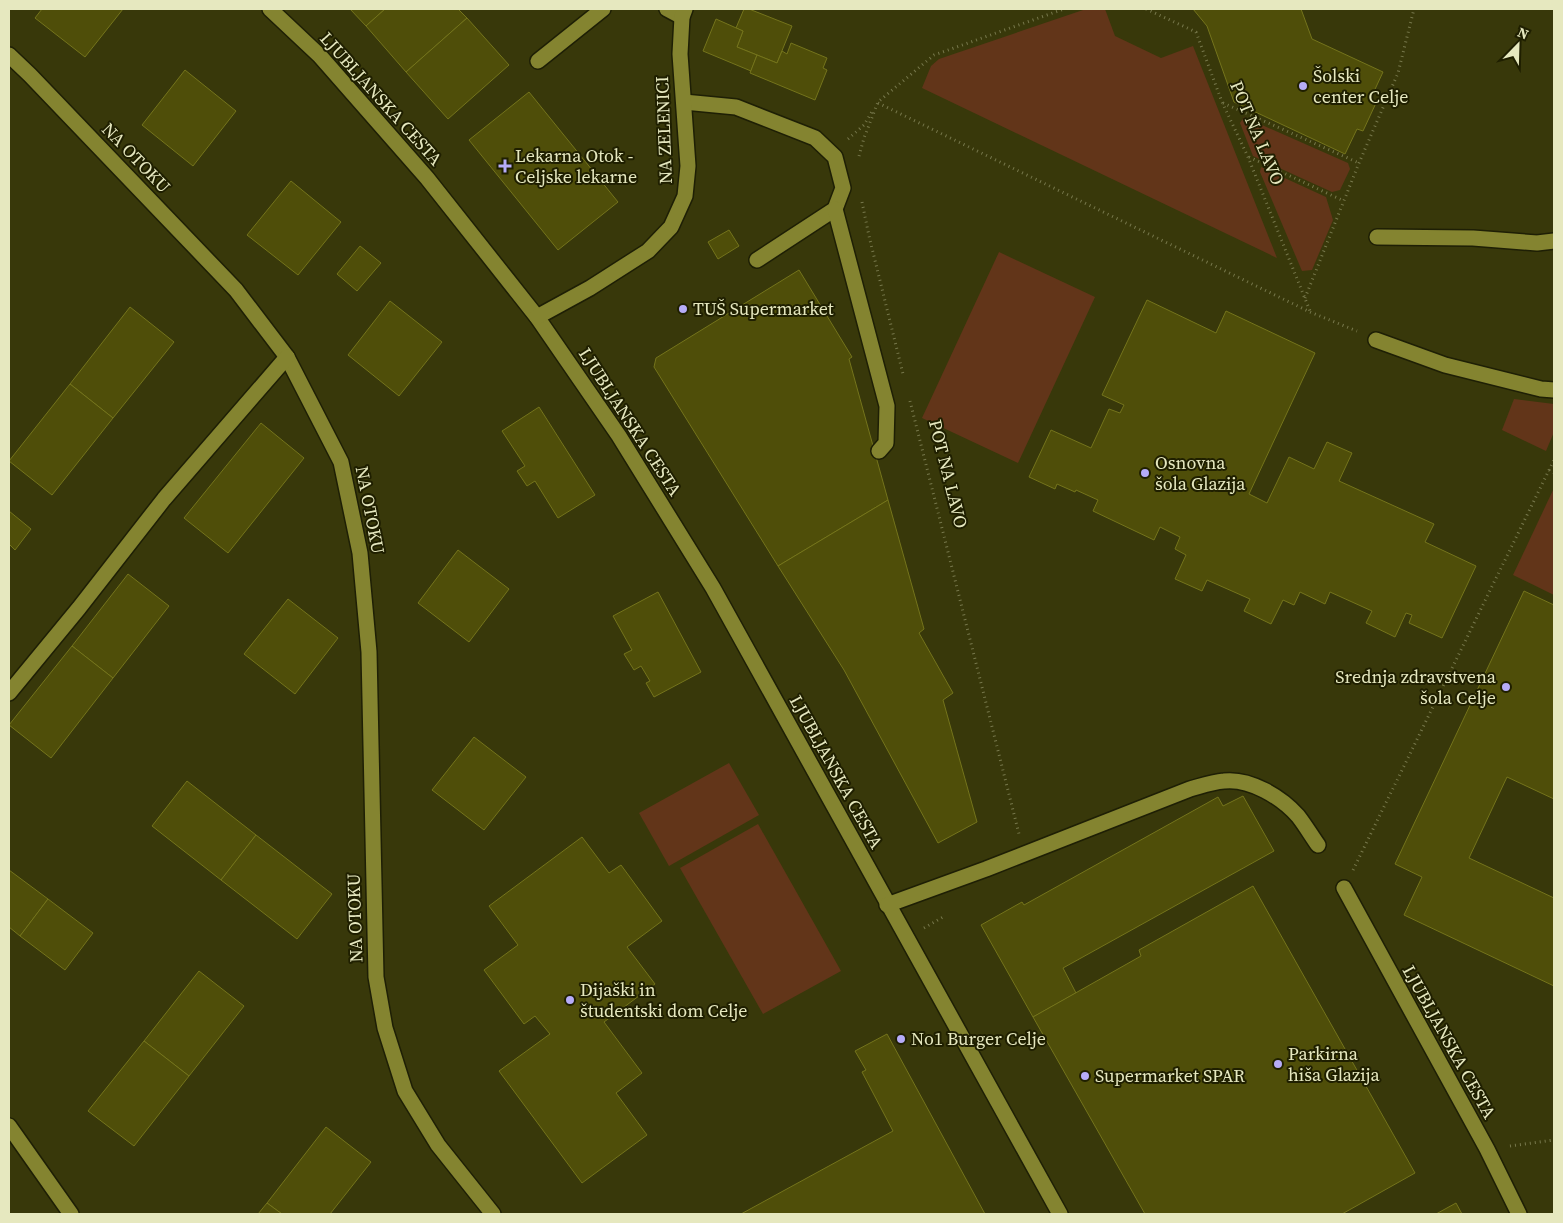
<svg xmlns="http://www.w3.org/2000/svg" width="1563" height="1223" font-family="'Source Serif 4',serif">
<rect width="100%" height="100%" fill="#38380a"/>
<g fill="#623519">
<path d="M1086,9h19l10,27 46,22 32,-12 84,212 -355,-170 9,-22 8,-7z"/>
<path d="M1244,117l104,46 2,6 -10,21 -8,2 -79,-36 -13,-33z"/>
<path d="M1261,167l65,30 7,23 -21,50 -10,1 -42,-99z"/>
<path d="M999,252l96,45 -77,166 -96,-45z"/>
<path d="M1514,399l40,5v28l-8,19 -44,-21z"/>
<path d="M1554,488v107l-41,-20z"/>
<path d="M729,763l30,52 -90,51 -30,-53z"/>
<path d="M758,824l83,147 -78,43 -83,-146z"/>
</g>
<g fill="#4f4e09" stroke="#74741c">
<path d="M42,9h81l-38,48 -50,-39z"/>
<path d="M350,9h35l-19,17z"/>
<path d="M385,9h73l9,9 -61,54 -40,-46z"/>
<path d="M744,9h5l43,17 -15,37 -40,-16 6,-16 -7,-3z"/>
<path d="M1193,9h108l11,30 71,33 -13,28 6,3 -13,28 -6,-2 -12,25 -111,-52 -27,-76z"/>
<path d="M467,18l42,47 -61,54 -42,-47z"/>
<path d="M716,19l27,12 -6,16 20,8 -6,16 -48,-20z"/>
<path d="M791,43l36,15 -4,10 4,2 -12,30 -65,-27 7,-18 20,8 5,-12 5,3z"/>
<path d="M185,70l51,41 -43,55 -51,-41z"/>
<path d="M529,92l89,110 -60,48 -89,-110z"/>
<path d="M291,181l50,41 -43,53 -51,-40z"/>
<path d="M729,230l10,16 -21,13 -10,-17z"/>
<path d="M360,246l21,17 -24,28 -20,-17z"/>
<path d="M799,270l53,87 -3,2 39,141 -110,66 -124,-199 2,-9z"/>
<path d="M1147,300l69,33 10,-22 89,42 -66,141 18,9 22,-46 25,12 13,-27 25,11 -13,28 95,43 -9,18 51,24 -34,72 -33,-15 3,-8 -6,-2 -11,24 -29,-14 6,-12 -42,-19 -5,12 -25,-12 -6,13 -11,-5 -12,24 -27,-13 6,-12 -43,-19 -5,11 -27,-12 11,-24 -11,-6 5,-12 -20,-10 -6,13 -61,-29 5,-11 -22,-10 -1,2 -18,-8 -2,5 -26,-12 22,-47 40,18 18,-39 11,4 4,-8 -22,-10z"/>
<path d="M390,301l52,41 -43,54 -51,-41z"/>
<path d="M130,307l44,35 -61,76 -43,-34z"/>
<path d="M70,384l43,34 -61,77 -43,-34z"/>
<path d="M539,407l56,88 -37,23 -23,-37 -8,5 -10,-15 8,-5 -23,-35z"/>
<path d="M261,423l43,35 -76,95 -44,-35z"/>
<path d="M888,500l36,129 -5,4 34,60 -10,7 34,122 -39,21 -94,-173 -66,-104z"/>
<path d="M9,511l22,18 -16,21 -6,-6z"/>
<path d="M458,550l51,39 -40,53 -51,-39z"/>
<path d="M128,574l41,32 -56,72 -41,-32z"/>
<path d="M1524,591l30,14v194l-47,-22 -38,81 85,40v88l-150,-71 18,-38 -27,-13z"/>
<path d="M658,592l43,80 -47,25 -8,-14 4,-2 -9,-15 -7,4 -10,-16 8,-4 -19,-34z"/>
<path d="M288,599l50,39 -43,56 -51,-40z"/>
<path d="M72,646l41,32 -62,80 -42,-33z"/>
<path d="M474,737l52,40 -42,53 -52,-40z"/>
<path d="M187,781l69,54 -35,45 -69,-54z"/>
<path d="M1243,796l31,55 -211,117 13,25 -43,24 -52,-92 41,-23 2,3 194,-108 5,9z"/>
<path d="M256,835l76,59 -35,45 -76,-59z"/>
<path d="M582,837l27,36 12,-8 41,56 -35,26 28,37 -51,38 38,51 -26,20 31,42 -65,48 -83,-112 51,-37 -15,-18 -11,8 -40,-54 34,-25 -29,-39z"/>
<path d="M9,870l39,29 -28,37 -11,-9z"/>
<path d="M1253,886l162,287 -73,41h-197l-112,-197 108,-61 -2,-6z"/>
<path d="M48,899l45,34 -28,37 -45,-34z"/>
<path d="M199,971l45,35 -55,70 -45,-35z"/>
<path d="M887,1034l98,180h-244l152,-83 -31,-59 4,-2 -11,-19z"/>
<path d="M144,1041l45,35 -55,70 -46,-35z"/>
<path d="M326,1127l45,35 -41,52h-48l-15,-11z"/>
<path d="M267,1203l15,11h-24z"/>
<path d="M1456,1203l6,11h-26z"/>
</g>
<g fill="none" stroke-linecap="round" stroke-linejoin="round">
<defs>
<g id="minor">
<path d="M270,9l50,47 107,122 110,139 82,119 94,152 347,626"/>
<path d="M667,9l15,8"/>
<path d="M9,55l21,20 206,215 51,67 54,105 19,91 9,99 7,325 9,51 20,63 33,54 55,69"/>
<path d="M538,61l65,-52"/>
<path d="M684,102l52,5 79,31 20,19 8,31 -8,21 -78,51"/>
<path d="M835,209l52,197 -1,37 -7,8"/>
<path d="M1377,237l96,1 64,5 17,-2"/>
<path d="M537,317l53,-29 58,-37 23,-24 14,-31 3,-30 -8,-112 2,-37 3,-8"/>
<path d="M1376,340l69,25 96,24 13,1"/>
<path d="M9,693l70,-85 85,-109 123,-142"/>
<path d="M1344,888l143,261 32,65"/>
<path d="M887,905l99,-36 204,-80c11,-3 22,-7 34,-8 26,-3 57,16 74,35 7,9 13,19 20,29"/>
<path d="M9,1126l62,88"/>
</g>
</defs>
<use href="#minor" stroke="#1e1f05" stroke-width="18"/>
<g stroke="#77784c" stroke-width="3" stroke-dasharray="1 4" stroke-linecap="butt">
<path d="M1146,9l50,23 26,70 26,55 62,154"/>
<path d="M878,103l432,209 47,19"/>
<path d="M1223,103l136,60"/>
<path d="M848,139l16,-14 9,-15"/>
<path d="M859,156l5,-18 14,-36 56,-47 130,-46"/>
<path d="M1249,157l95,44"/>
<path d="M862,202l7,34 34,138"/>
<path d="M1305,298l54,-135 39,-90 16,-64"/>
<path d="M910,401l109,433"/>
<path d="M1549,470l5,3"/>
<path d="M1353,870l201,-410"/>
<path d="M924,928l19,-11"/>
<path d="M1510,1146l44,-6"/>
</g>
<use href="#minor" stroke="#848430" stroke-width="15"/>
</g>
<g fill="#b6acf8" stroke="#1f1f00" stroke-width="2">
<circle cx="1303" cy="86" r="5"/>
<path d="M502.5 158.5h5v5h5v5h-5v5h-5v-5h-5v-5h5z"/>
<circle cx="683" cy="309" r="5"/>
<circle cx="1145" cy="473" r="5"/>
<circle cx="1506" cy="687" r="5"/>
<circle cx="570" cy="1000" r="5"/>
<circle cx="901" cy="1039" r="5"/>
<circle cx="1278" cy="1064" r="5"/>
<circle cx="1085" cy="1076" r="5"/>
</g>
<g text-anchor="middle" stroke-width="4" stroke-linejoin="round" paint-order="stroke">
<g font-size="18" fill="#e6e8bf" stroke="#1f1f00" text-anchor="start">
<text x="1313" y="82">Šolski<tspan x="1313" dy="21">center Celje</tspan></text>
<text x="515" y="162">Lekarna Otok -<tspan x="515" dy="21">Celjske lekarne</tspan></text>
<text x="693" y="315">TUŠ Supermarket</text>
<text x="1155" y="469">Osnovna<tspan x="1155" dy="21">šola Glazija</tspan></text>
<text x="1496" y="683" text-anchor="end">Srednja zdravstvena<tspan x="1496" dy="21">šola Celje</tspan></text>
<text x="580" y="996">Dijaški in<tspan x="580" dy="21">študentski dom Celje</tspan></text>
<text x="911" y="1045">No1 Burger Celje</text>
<text x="1288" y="1060">Parkirna<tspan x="1288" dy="21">hiša Glazija</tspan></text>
<text x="1095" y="1082">Supermarket SPAR</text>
</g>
<g font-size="18" fill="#e6e8bf" stroke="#1f1f00">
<text transform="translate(381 99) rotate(48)" y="6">LJUBLJANSKA CESTA</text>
<text transform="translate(664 130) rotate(-92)" y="6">NA ZELENICI</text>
<text transform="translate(1257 133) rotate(67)" y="6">POT NA LAVO</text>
<text transform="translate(136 158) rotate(46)" y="6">NA OTOKU</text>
<text transform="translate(630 422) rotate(57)" y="6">LJUBLJANSKA CESTA</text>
<text transform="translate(948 474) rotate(76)" y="6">POT NA LAVO</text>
<text transform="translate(370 510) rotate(79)" y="6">NA OTOKU</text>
<text transform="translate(836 772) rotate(61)" y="6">LJUBLJANSKA CESTA</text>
<text transform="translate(355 918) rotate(-92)" y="6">NA OTOKU</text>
<text transform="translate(1449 1042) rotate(61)" y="6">LJUBLJANSKA CESTA</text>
</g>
</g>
<rect width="1563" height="1223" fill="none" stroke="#e6e8bf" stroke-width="20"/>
<g transform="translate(1518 45) rotate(23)" stroke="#1f1f00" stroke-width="4" paint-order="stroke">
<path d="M0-4L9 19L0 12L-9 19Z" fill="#e6e8bf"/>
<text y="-8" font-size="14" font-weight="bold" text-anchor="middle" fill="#e6e8bf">N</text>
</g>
</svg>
